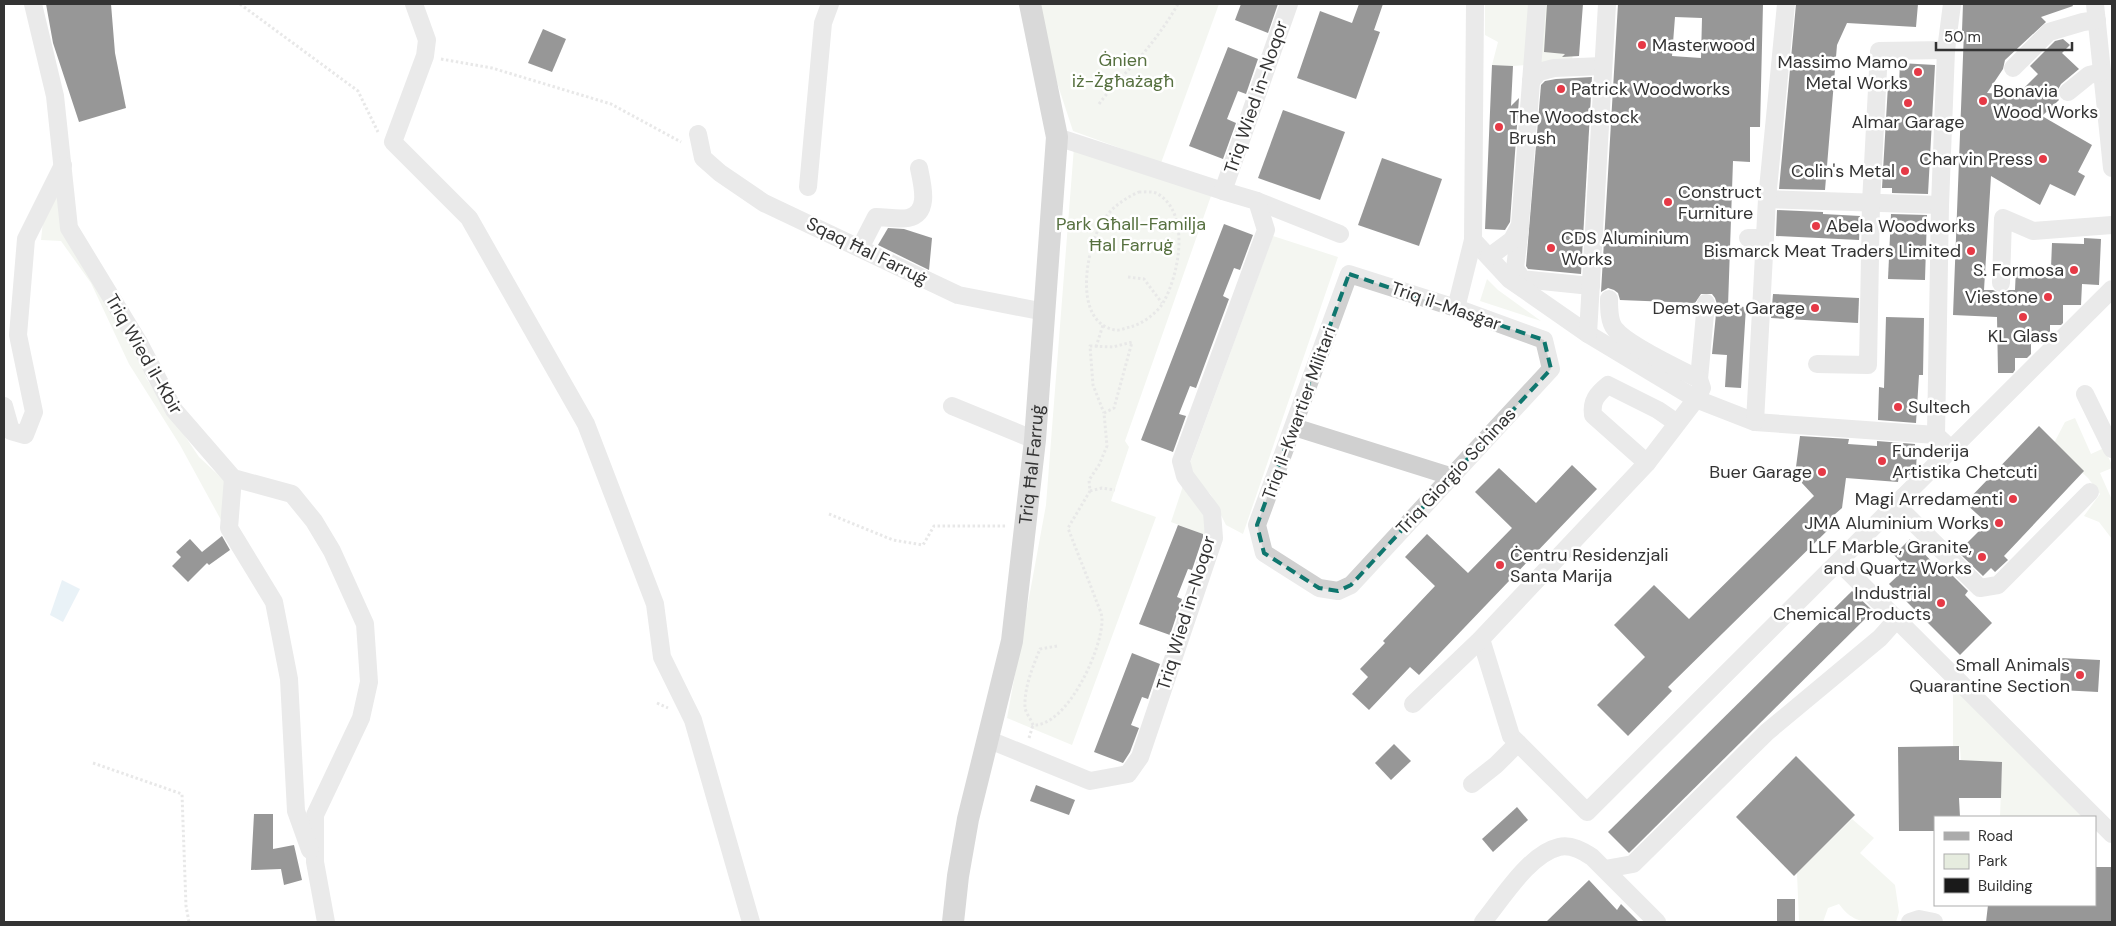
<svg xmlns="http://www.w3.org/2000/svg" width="2116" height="926" font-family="'DM Sans',sans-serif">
<rect width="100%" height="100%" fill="#fff"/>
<g fill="#e6ecdf">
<path d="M1039,4h180l-58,159 -88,-32 -25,-76z"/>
<path d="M1485,4h94l-7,57 -59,5 -21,-1 6,-23 -13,-7z"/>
<path d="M1074,147l137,49 -86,245 4,6 -18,54 45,16 -84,228 -65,-27 39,-213z"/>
<path d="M63,184l-3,42 23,28 61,115 2,9 53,79 30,28 -8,35 -41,-75 -51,-81 -38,-81 -30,-42 -20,-1 3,-28z"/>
<path d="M1273,236l65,21 -95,277 -17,-9 -15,-30 -17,-19 -4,-13z"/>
<path d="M1487,279l11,11 43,31 -61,-20z"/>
<path d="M2075,418l16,36 13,-6 8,17v3l-12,5 12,27v39l-13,-17 -15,-6 16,-22 -12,-16 -35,-33 12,-23z"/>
<path d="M1183,486l20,20 5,30 -37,-14z"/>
<path d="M1953,688l133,129h-86l2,-55 -41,-1 -1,-14 -7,-1z"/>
<path d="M1852,819l22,19 -14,15 35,32 4,27 -3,10c-27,0 -41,4 -57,-18l-11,4 -5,14h-24l-2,-49z"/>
</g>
<path fill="#cfe2ee" d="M62,580l18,9 -17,33 -13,-7z"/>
<g fill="#1a1a1a" fill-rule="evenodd">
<path d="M46,4h65l4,49 11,55 -47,14 -26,-79z"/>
<path d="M1241,4h37l-10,29 -33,-13z"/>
<path d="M1359,4h24l-9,26 6,2 -24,67 -59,-21 23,-67 32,12z"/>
<path d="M1547,4h36l-4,52 -17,1 3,-3 -21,-2z"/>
<path d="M1618,4h145l-3,123h-10v35l-17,-1 -5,145 18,1 -5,81 -16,-1 2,-32 -15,-1 5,-50 -2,-6 -3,-4h-11l-6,9 -75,-3 -2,-7 -4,-3 -6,-2 -7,4zM1675,17l27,1 -1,40 -29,-2z"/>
<path d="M1796,4h122l-2,23 -69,-4 -10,22 -12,145 -46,-1z"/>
<path d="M1963,4h109l1,2 -32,11 5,5 -41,38 -2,9 -16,24 30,2 21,-21 -8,-8 25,-25 8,-2 7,6 -8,8 17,16 -18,15 -6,11 4,5 -17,16 50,29 -14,27 7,4 -10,20 -25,-12 -10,21 -49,-29 -7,114h9l8,4 8,-4h6l1,-22h35l1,-25 32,1v-6l17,1 -2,46 -17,-1 -1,21h-18v18l-2,2h-11v11l-8,8h-11v10l-4,4h-12v12l-2,3h-15l-1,-56 -44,-2 11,-284h-2z"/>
<path d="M543,29l23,10 -14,33 -24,-9z"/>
<path d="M1228,47l30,12 -12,35 -8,-3 -11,28 9,4 -13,36 -34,-13z"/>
<path d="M1900,63l35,2 -7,129 -36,-1v-5h-10l6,-103h11z"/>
<path d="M1492,65l21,1 -2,40 8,-8 -9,124 -5,8 -20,-1z"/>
<path d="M1592,77l-11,197 -53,-5 -2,-3 15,-181 4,-4 11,-2z"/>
<path d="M1283,110l62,22 -25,68 -62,-22z"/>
<path d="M1382,158l60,21 -23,67 -61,-21z"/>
<path d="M1777,210l46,2v2l37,2 -1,24 -83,-4z"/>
<path d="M1891,214l36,1 -2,65 -37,-1z"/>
<path d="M1224,224l29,11 -13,35 -6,-2 -11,28 6,3 -33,89 -6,-2 -11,28 7,2 -13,36 -32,-12z"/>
<path d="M888,228l16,1 28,9 -3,32 -51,-25z"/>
<path d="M1773,294l86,4 -1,25 -87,-5z"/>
<path d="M1886,317l38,1 -1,57h-4l-3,48 -38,-3 1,-33 5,1z"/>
<path d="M2039,426l45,45 -80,85 4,4 -13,12 -4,-4 -8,8 -25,-24 29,-29 -22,-20z"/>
<path d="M1800,436l49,3 -1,5 29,2v-5l38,3v5h2l-1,21 -5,5 -12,-1 -1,8 -52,-4 -4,30 -16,14 5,5 -163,160 4,4 -44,45 -31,-31 48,-48 -31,-32 40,-40 35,34 125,-123 -13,-14 -5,-15z"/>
<path d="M1572,465l25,24 -178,186 -9,-8 -41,43 -17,-16 16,-17 -8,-8 25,-26 -2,-2 52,-55 -30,-29 22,-23 41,39 44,-45 -37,-36 24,-24 37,35z"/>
<path d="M1178,525l25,9v3l-11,33 -4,-1 -11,28 5,2 -12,36 -31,-11z"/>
<path d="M222,536l8,14 -21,15 -2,-2 -19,19 -16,-16 9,-9 -5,-5 14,-13 12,13z"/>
<path d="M1910,539l30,31 4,-3 24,24 -3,4 27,28 -32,32 -71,-71 17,-16 -12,-13z"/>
<path d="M1852,591l21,20 -244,242 -21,-21z"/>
<path d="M1132,653l28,11 -12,35 -6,-2 -11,28 8,3 -9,24 -7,11 -29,-11z"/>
<path d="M2061,658l39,2 -2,32 -38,-2z"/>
<path d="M1394,744l17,17 -20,19 -16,-17z"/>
<path d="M1959,746v14l43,2 -1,36h-42l1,19h-25v14h-36l-1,-84z"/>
<path d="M1796,756l59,59 -61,61 -58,-59z"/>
<path d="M1036,785l39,15 -6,15 -39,-14z"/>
<path d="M1517,807l11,13 -35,32 -11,-13z"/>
<path d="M254,814h19v35l21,-4 8,35 -18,5 -3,-16 -30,1z"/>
<path d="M2095,867h17v55h-126l2,-17h107z"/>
<path d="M1589,880l28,30 4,-6 18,18h-93z"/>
<rect x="1777" y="899" width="18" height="23"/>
</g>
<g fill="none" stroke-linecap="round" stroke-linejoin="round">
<g stroke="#cdcdcd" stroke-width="3" stroke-dasharray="2.5 2.5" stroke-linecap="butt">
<path d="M240,4l118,87 20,41"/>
<path d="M441,59l51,9 119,36 70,38"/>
<path d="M1099,104c11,-15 23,-27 36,-41 16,-18 31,-38 43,-59"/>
<path d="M1139,192c6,0 14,-1 19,2 33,20 21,81 5,109 -7,11 -21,21 -33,24 -5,1 -11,4 -15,3 -42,-8 -29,-78 -15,-104 8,-16 23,-27 39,-34z"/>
<path d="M1128,277l16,2 18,24"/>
<path d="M1096,347l7,-22"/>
<path d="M1090,491l12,-3 13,2"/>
<path d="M829,514l64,26 30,5 11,-19h72"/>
<path d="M1057,646l-17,3c-7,17 -16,39 -15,58 0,5 6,12 8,18 34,2 70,-77 69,-106 0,-6 -4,-13 -6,-19 -9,-24 -19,-48 -28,-72l22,-37 -1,-11 10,-15 8,-19 -3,-33 10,-5 18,-66 -19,5 -23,-1 3,39 11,28"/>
<path d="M657,703l11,5"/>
<path d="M1029,738l4,-13"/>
<path d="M93,763l89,31 4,112 3,16"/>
</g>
<g stroke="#d0d0d0" stroke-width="18">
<path d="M33,4l22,92 14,132 70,115 35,67 59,68 59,16 22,27 18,30 33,73 4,58 -8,36 -46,97v47l11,60"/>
<path d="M414,4l13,36 -2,16 -32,86 76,76 117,206 69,180 7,53 31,63 58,202"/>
<path d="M2095,4l17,164"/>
<path d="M2013,68l36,-36 34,-10 14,-2"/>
<path d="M1531,81l8,-9 15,-4 49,-2"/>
<path d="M2068,92l21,-17 13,-3"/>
<path d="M698,134l5,24 17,15 44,30 194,92 87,17"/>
<path d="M1057,137l166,54"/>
<path d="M808,187l15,-164 7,-19"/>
<path d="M1767,199l173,6"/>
<path d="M1257,201l83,33"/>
<path d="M1520,228l-5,40 7,11 69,7"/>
<path d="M1748,238h17"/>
<path d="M1473,240l36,39 79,55 108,65 59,23 181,13 15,14"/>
<path d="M860,248l16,-31c10,0 23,3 32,1 23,-5 14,-34 11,-50"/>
<path d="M1489,257l23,-17 8,-15 17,-221"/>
<path d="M1349,274l107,34 88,32 7,29 -200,216 -13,6 -19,-3 -55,-35 -7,-28z"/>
<path d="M2001,283l2,-65 30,13 79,-6"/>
<path d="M1456,308l17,-68 2,-236"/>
<path d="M1588,334l19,-330"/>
<path d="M1817,364l51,1 3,-162 8,-152 67,-1"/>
<path d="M1699,379l7,-76"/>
<path d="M2085,394l27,55"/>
<path d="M4,406l7,25 14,4 9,-23 -16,-77 8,-96 37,-74"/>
<path d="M952,406l83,34"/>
<path d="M1755,422l12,-223 19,-195"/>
<path d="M1294,427l156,49"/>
<path d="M1936,435l4,-230 6,-155 6,-46"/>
<path d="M1647,463l-54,-48c-2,-14 4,-21 15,-30l50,25 19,13"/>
<path d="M233,478l-4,50 45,74 15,77 7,132 14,39"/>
<path d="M1896,505l84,83 18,-3 92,-93"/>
<path d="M1839,562l273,272"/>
<path d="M1481,639l30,97 76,76 525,-523"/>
<path d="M1413,704l68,-65 166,-176 49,-64 6,-11 -3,-9c-20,-10 -72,-34 -84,-50 -6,-7 -6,-21 -6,-30"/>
<path d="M987,739l103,42 38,-7 12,-17 74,-219 -2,-26 -27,-36 -4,-15 85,-231 -9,-29 -34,-10 66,-187"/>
<path d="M1472,784l24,-19 22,-22"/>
<path d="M1605,869l28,-5 134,-132 113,-94 17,-19"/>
<path d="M1483,922c19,-23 46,-68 76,-75 12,-3 24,4 33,10l65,65"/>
<path d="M1910,922l9,-3 15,3"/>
</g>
<path stroke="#ababab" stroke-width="22" id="s1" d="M953,922l5,-46 10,-57 44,-178 23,-201 22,-303 -27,-133"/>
</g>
<path d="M0 0H2116V926H0ZM1349,274l195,66 7,29 -200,216 -13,6 -19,-3 -55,-35 -7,-28z" fill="#fff" fill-opacity=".55" fill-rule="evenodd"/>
<path fill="none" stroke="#0f766e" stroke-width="4" stroke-dasharray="10 6" stroke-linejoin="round" d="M1349,274l195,66 7,29 -200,216 -13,6 -19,-3 -55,-35 -7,-28z"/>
<g fill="#e63946" stroke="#fff" stroke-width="2">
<circle cx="1642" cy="45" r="5"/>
<circle cx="1918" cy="72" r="5"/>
<circle cx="1561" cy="89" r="5"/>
<circle cx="1983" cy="101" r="5"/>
<circle cx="1908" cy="103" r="5"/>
<circle cx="1499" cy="127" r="5"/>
<circle cx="2043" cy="159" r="5"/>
<circle cx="1905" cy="171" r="5"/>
<circle cx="1668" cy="202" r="5"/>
<circle cx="1816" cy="226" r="5"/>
<circle cx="1551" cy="248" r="5"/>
<circle cx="1971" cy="251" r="5"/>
<circle cx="2074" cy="270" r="5"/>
<circle cx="2048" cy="297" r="5"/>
<circle cx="1815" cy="308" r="5"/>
<circle cx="2023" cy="317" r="5"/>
<circle cx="1898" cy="407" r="5"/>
<circle cx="1882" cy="461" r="5"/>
<circle cx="1822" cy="472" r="5"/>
<circle cx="2013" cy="499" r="5"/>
<circle cx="1999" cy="523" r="5"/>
<circle cx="1982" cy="557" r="5"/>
<circle cx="1500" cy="565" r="5"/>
<circle cx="1941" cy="603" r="5"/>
<circle cx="2080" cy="675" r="5"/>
</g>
<g text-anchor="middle" stroke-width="5" stroke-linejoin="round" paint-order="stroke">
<g font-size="18" fill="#333" stroke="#fff" text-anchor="end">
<text x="1652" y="51" text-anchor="start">Masterwood</text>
<text x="1908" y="68">Massimo Mamo<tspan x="1908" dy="21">Metal Works</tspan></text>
<text x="1571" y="95" text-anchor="start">Patrick Woodworks</text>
<text x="1993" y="97" text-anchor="start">Bonavia<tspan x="1993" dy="21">Wood Works</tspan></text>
<text x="1509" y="123" text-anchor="start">The Woodstock<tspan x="1509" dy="21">Brush</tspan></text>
<text x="1908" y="128" text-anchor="middle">Almar Garage</text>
<text x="2033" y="165">Charvin Press</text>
<text x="1895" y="177">Colin's Metal</text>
<text x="1678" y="198" text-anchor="start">Construct<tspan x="1678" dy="21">Furniture</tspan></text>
<text x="1826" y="232" text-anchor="start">Abela Woodworks</text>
<text x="1561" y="244" text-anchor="start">CDS Aluminium<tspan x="1561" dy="21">Works</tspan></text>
<text x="1961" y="257">Bismarck Meat Traders Limited</text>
<text x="2064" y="276">S. Formosa</text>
<text x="2038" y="303">Viestone</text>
<text x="1805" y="314">Demsweet Garage</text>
<text x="2023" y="342" text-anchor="middle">KL Glass</text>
<text x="1908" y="413" text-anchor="start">Sultech</text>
<text x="1892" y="457" text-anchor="start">Funderija<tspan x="1892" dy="21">Artistika Chetcuti</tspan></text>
<text x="1812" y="478">Buer Garage</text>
<text x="2003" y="505">Magi Arredamenti</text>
<text x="1989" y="529">JMA Aluminium Works</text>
<text x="1972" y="553">LLF Marble, Granite,<tspan x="1972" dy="21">and Quartz Works</tspan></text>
<text x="1510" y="561" text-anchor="start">Ċentru Residenzjali<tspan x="1510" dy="21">Santa Marija</tspan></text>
<text x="1931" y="599">Industrial<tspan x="1931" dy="21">Chemical Products</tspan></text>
<text x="2070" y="671">Small Animals<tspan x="2070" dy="21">Quarantine Section</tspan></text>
</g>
<g font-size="18" fill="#56703f" stroke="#fff">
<text x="1123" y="66">Ġnien<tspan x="1123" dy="21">iż-Żgħażagħ</tspan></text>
<text x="1131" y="230">Park Għall-Familja<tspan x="1131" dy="21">Ħal Farruġ</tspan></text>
</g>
<g font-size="18" fill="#333" stroke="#fff">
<text transform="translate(1256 97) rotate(-71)" y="6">Triq Wied in-Noqor</text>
<text transform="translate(867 251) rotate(26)" y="6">Sqaq Ħal Farruġ</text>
<text transform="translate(1446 306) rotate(19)" y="6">Triq il-Masġar</text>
<text transform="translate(144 354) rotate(60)" y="6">Triq Wied il-Kbir</text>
<text transform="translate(1299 413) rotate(-70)" y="6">Triq il-Kwartier Militari</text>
<text dy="6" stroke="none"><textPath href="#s1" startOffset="465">Triq Ħal Farruġ</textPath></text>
<text transform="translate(1456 471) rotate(-47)" y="6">Triq Giorgio Schinas</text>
<text transform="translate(1186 613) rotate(-73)" y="6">Triq Wied in-Noqor</text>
</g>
</g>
<rect width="2116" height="926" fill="none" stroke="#333333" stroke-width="10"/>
<rect x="1934" y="816" width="162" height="90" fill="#ffffff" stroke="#adadad"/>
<rect x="1944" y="832" width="25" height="8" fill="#ababab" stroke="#adadad"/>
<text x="1978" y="841" font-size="15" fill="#333333">Road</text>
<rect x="1944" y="854" width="25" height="15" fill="#e6ecdf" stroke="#adadad"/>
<text x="1978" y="866" font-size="15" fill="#333333">Park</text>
<rect x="1944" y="878" width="25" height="15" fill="#1a1a1a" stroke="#adadad"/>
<text x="1978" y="891" font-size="15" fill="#333333">Building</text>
<path d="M1936 42v8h136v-8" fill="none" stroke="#333333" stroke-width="2.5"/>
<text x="1944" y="42" font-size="15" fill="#333333" stroke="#ffffff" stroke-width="4" paint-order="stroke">50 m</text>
</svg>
